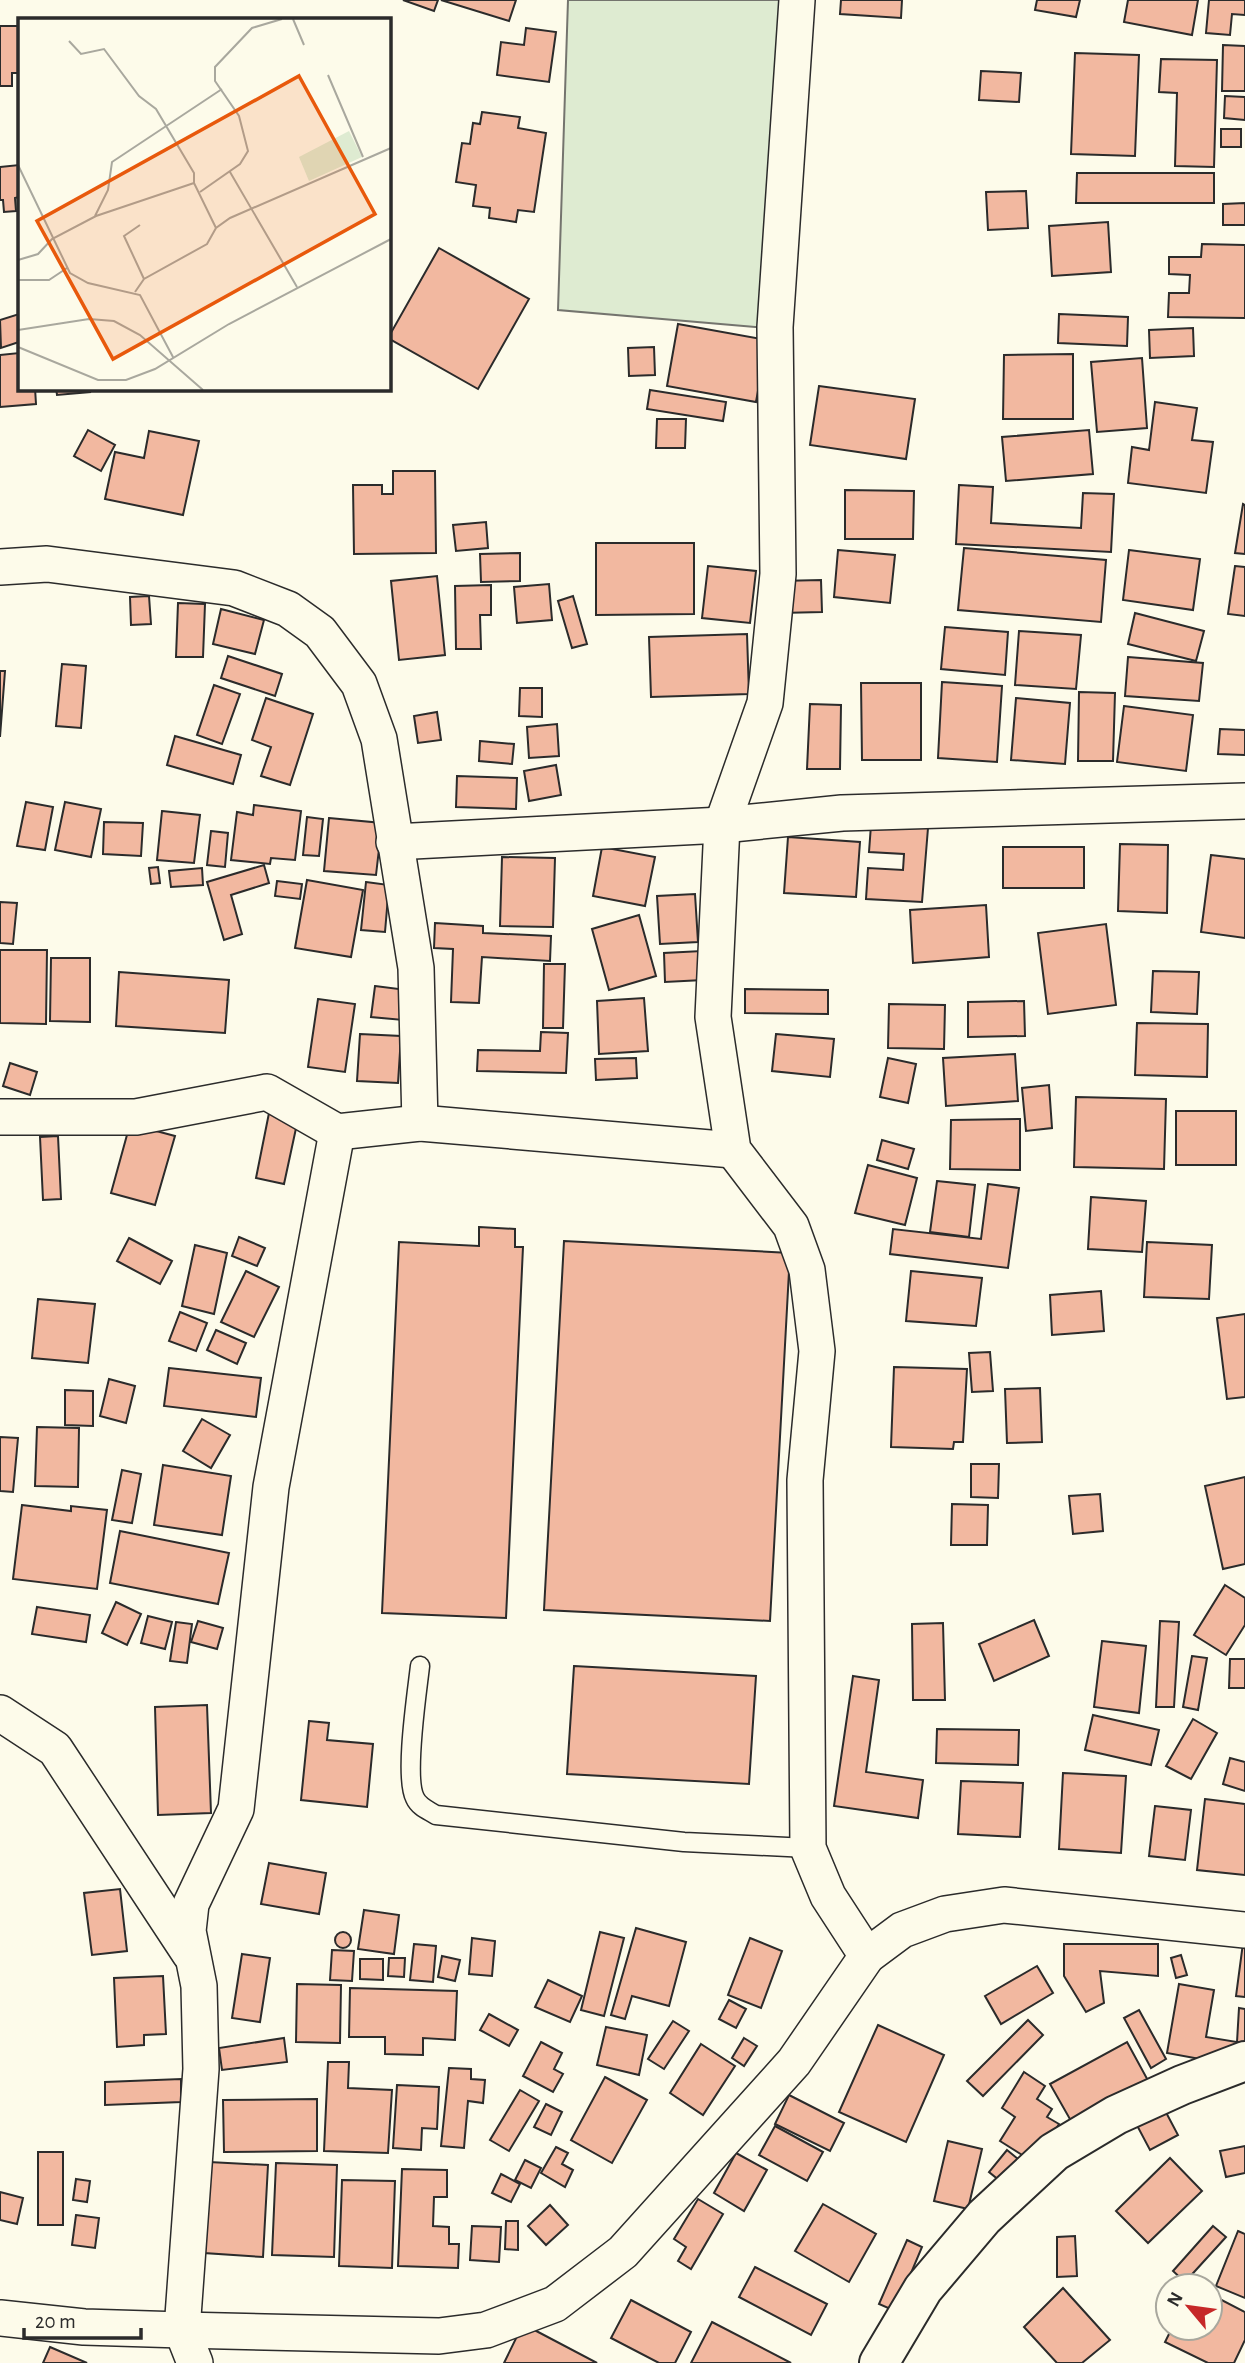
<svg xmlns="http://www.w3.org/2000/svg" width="1245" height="2363" font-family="'Alegreya Sans',sans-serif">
<rect width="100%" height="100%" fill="#fdfbea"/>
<path fill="#deebd1" stroke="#74746e" stroke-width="2" d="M568,0h220l-21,328 -209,-18z"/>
<g fill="#f2b8a0" stroke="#2b2b2b" stroke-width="2">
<path d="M403,0h35l-4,11z"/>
<path d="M441,0h75l-7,21z"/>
<path d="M841,0h61l-1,18 -61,-4z"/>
<path d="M1037,0h43l-4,17 -41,-7z"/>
<path d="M1128,0h70l-6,35 -68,-13z"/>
<path d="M1209,0h36v15l-13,-1 -2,21 -24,-2z"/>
<path d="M0,26h19v47h-7v13h-12z"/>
<path d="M526,28l30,4 -7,50 -52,-7 4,-33 23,3z"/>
<path d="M1223,45l22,1v45h-23z"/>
<path d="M1075,53l64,2 -4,101 -64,-2z"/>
<path d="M1161,59l56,1 -3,107 -39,-1 2,-73 -18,-1z"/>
<path d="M981,71l40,2 -2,29 -40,-2z"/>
<path d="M1225,96l20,1v23l-21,-2z"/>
<path d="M482,112l38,5 -2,11 28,5 -12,79 -16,-2 -2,12 -27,-4 1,-10 -17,-2 3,-21 -20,-3 6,-39 8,1 3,-21 7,1z"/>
<rect x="1221" y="129" width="20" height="18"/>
<path d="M19,165v32l-4,1 1,13 -12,1 -1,-12h-3v-33z"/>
<path d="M1077,173h137v30h-138z"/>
<path d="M1026,191l2,37 -40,2 -2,-38z"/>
<path d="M1245,203v22h-22v-21z"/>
<path d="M1108,222l3,50 -59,4 -3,-50z"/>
<path d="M1202,244l43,1v73l-77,-1 1,-24h20l1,-18 -21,-1v-17h32z"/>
<path d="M439,248l90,51 -51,90 -90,-51z"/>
<path d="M19,314v28l-18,6 -1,-28z"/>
<path d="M1059,314l69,3 -1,29 -69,-3z"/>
<path d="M678,324l89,16 -11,62 -89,-16z"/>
<path d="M1193,328l1,28 -44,2 -1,-28z"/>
<path d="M654,347l1,28 -26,1 -1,-28z"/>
<path d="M19,353v35h16l1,16 -36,3v-52z"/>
<path d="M1073,354v65h-70l1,-64z"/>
<path d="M1142,358l5,70 -50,4 -6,-70z"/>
<path d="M819,386l96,13 -9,60 -96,-14z"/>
<path d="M56,388h33l1,4 -33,3z"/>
<path d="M650,390l76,12 -3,19 -76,-12z"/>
<path d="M1155,402l42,6 -5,32 21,2 -7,51 -78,-10 4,-36 17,3z"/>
<path d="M657,419h29l-1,29h-29z"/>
<path d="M88,430l27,15 -14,26 -27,-15z"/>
<path d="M1089,430l4,44 -87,7 -4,-44z"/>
<path d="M149,431l50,10 -16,74 -78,-16 10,-47 29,6z"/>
<path d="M393,471h42l1,82 -82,1 -1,-69h29v9h11z"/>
<path d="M959,485l34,2 -2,36 90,5 2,-35 31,1 -3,58 -155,-8z"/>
<path d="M845,490l69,1 -1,48h-68z"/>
<path d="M1243,504l2,1v49l-10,-1z"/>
<path d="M486,522l2,26 -32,3 -3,-26z"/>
<path d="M596,543h98v71l-98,1z"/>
<path d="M964,548l142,12 -5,62 -143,-12z"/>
<path d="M838,550l57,5 -5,48 -56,-6z"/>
<path d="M1129,550l71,9 -7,51 -70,-10z"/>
<path d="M520,553v28l-39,1 -1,-28z"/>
<path d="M708,566l48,5 -6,52 -48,-5z"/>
<path d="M1235,566l10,1v49l-17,-2z"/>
<path d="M437,576l8,79 -46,5 -8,-79z"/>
<path d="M821,580l1,32 -42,1 -1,-32z"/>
<path d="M549,584l3,36 -35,3 -3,-36z"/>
<path d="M491,585v30h-11l1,34h-25l-1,-63z"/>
<path d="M149,596l2,28 -20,1 -1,-28z"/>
<path d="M573,596l14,48 -15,4 -14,-47z"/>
<path d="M178,603l27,1 -2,53h-27z"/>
<path d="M221,609l43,11 -9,34 -42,-10z"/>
<path d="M1135,613l69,18 -8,30 -68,-17z"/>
<path d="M945,627l63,5 -3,43 -64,-6z"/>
<path d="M1019,631l62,4 -5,54 -61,-4z"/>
<path d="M747,634l2,60 -98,3 -2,-60z"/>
<path d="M228,656l54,18 -7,22 -54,-18z"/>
<path d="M1128,657l75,6 -4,38 -74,-5z"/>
<path d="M62,664l24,2 -5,62 -25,-2z"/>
<path d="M0,671h5l-5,66z"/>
<path d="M942,682l60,4 -5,76 -59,-4z"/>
<path d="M861,683h60v77h-59z"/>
<path d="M214,685l26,9 -18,50 -25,-9z"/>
<path d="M520,688h22v29l-23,-1z"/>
<path d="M1079,692l36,1 -2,68h-35z"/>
<path d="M266,698l47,16 -23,71 -29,-9 10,-29 -19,-7z"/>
<path d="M1016,698l54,5 -5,61 -54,-4z"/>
<path d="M810,704l31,1 -1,64h-33z"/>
<path d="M1124,706l69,9 -7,56 -69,-9z"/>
<path d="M437,712l4,28 -23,3 -4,-27z"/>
<path d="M557,724l2,32 -30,2 -2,-31z"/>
<path d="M1220,729l25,1v25l-27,-1z"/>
<path d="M175,736l66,19 -8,29 -66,-19z"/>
<path d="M480,741l34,3 -2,20 -33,-3z"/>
<path d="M556,765l5,30 -32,6 -5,-30z"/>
<path d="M457,776l60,2 -1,31 -60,-2z"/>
<path d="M26,802l27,5 -8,43 -28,-4z"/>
<path d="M65,802l36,7 -10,48 -36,-7z"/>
<path d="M254,805l47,6 -6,49 -24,-2 -1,6 -39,-4 6,-48 16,3z"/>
<path d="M162,811l38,4 -6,48 -37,-3z"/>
<path d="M307,817l16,2 -4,37 -16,-1z"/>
<path d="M329,818l53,5 -6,52 -52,-4z"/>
<path d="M104,822l39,1 -2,33 -38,-2z"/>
<path d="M871,825l57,3 -6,74 -56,-3 2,-31 35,2 1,-16 -35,-2z"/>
<path d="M211,831l17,2 -3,34 -18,-2z"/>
<path d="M788,837l72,5 -4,55 -72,-4z"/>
<path d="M1120,844l48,1 -1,68 -49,-2z"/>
<path d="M602,847l53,10 -10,49 -52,-10z"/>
<rect x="1003" y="847" width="81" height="41"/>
<path d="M1211,855l34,4v79l-44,-6z"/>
<path d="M502,857l53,1 -2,69 -53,-1z"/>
<path d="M264,865l5,18 -38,12 11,39 -18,6 -17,-58z"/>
<path d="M158,867l2,16 -9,1 -2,-16z"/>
<path d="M202,868l1,17 -32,2 -2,-16z"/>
<path d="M307,880l56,10 -12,67 -56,-9z"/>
<path d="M277,881l25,3 -2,15 -25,-3z"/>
<path d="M366,882l23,3 -4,47 -24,-2z"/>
<path d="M695,894l3,48 -38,2 -3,-48z"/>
<path d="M0,902l17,1 -4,41 -13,-1z"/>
<path d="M986,905l3,52 -76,6 -3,-53z"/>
<path d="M639,915l17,61 -47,14 -17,-61z"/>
<path d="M435,923l48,3v7l68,3 -1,25 -68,-4 -3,46 -28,-1 2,-53 -19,-1z"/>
<path d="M1106,924l10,81 -68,9 -10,-81z"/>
<path d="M0,950h47l-1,74 -46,-1z"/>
<path d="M702,951l1,29 -38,2 -1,-29z"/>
<path d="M51,958h39v64l-40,-1z"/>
<path d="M544,964h21l-2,64h-20z"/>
<path d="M1153,971l46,1 -2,42 -46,-2z"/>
<path d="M119,972l110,8 -4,53 -109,-7z"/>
<path d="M375,986l32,4 -4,30 -32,-3z"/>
<path d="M745,989l83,1v24l-83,-1z"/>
<path d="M644,998l4,53 -49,3 -2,-53z"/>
<path d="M318,999l37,5 -10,68 -37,-5z"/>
<path d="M1024,1001l1,35 -57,1v-35z"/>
<path d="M889,1004l56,1 -1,44 -56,-1z"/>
<path d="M1137,1023l71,1 -1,53 -72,-2z"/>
<path d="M541,1032l27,1 -2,40 -89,-2 1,-21 62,1z"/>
<path d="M360,1034l41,2 -3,47 -41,-2z"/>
<path d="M776,1034l58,5 -4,38 -58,-6z"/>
<path d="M1015,1054l3,47 -72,5 -3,-48z"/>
<path d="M636,1058l1,20 -41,2 -1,-21z"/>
<path d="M888,1058l28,6 -8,39 -28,-6z"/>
<path d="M10,1063l27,9 -7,23 -27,-9z"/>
<path d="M1049,1085l3,43 -26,3 -4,-43z"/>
<path d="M1076,1097l90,2 -2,70 -90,-2z"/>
<rect x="1176" y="1111" width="60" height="54"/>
<path d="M269,1113l29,6 -14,65 -28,-6z"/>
<path d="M1020,1119v51l-70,-1 1,-49z"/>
<path d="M130,1124l45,12 -20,69 -44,-12z"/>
<path d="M58,1136l3,63 -18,1 -3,-63z"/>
<path d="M882,1140l32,9 -6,20 -31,-9z"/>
<path d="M868,1165l49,13 -12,47 -50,-12z"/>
<path d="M937,1181l38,4 -6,52 -39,-5z"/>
<path d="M988,1184l31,4 -11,80 -118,-14 3,-25 88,10z"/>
<path d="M1091,1197l55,4 -4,51 -54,-3z"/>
<path d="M479,1227l36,2v18h8l-17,371 -124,-5 17,-371 80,4z"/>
<path d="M239,1237l26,11 -8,18 -25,-10z"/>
<path d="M129,1238l43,23 -12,23 -43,-23z"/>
<path d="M564,1241l226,12 -20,368 -226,-11z"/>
<path d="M1147,1242l65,3 -3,54 -65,-2z"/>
<path d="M195,1245l32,8 -13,61 -32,-8z"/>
<path d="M246,1271l33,16 -25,50 -33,-15z"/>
<path d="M911,1271l71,7 -6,48 -70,-5z"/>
<path d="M1101,1291l3,40 -52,4 -2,-40z"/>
<path d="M38,1299l57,5 -7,59 -56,-5z"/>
<path d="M180,1312l27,11 -11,28 -27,-10z"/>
<path d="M1245,1314v83l-18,2 -10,-81z"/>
<path d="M216,1330l30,13 -9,21 -30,-14z"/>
<path d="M990,1352l3,39 -21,1 -3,-39z"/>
<path d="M894,1367l73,2 -4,73h-9l-1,7 -62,-2z"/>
<path d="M169,1368l92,10 -5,39 -92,-11z"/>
<path d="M109,1379l26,7 -9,37 -26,-7z"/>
<path d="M1040,1388l2,54 -35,1 -2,-54z"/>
<path d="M65,1390l28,1v35l-28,-1z"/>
<path d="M202,1419l28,16 -19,33 -28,-17z"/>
<path d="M37,1427l42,1 -1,59 -43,-1z"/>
<path d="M0,1437l18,1 -5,54 -13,-1z"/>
<path d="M971,1464h28l-1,34 -27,-1z"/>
<path d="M163,1465l68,11 -9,59 -68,-10z"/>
<path d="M122,1470l19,4 -9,49 -20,-3z"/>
<path d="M1245,1477v87l-22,5 -18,-83z"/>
<path d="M1100,1494l3,37 -30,3 -4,-38z"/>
<path d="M952,1504l36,1 -1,40h-36z"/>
<path d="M22,1505l49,6v-5l36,4 -10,79 -84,-10z"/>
<path d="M120,1531l109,22 -11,51 -108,-21z"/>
<path d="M1225,1585l20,13v27l-19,30 -32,-20z"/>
<path d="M116,1602l25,12 -14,31 -25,-12z"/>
<path d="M37,1607l53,8 -4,27 -54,-8z"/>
<path d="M148,1616l24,6 -7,27 -24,-6z"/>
<path d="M1034,1620l15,36 -55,25 -15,-37z"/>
<path d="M198,1621l25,7 -6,21 -26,-7z"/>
<path d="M1160,1621l19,1 -5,85h-18z"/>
<path d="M176,1622l16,2 -5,39 -17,-2z"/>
<path d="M943,1623l2,77h-32l-1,-76z"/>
<path d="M1102,1641l44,5 -7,67 -45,-6z"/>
<path d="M1192,1656l15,2 -9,52 -15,-3z"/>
<path d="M1230,1659h15v29h-16z"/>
<path d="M574,1666l182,10 -7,108 -182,-10z"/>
<path d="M853,1676l26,4 -13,92 57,8 -5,38 -84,-12z"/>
<path d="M207,1705l4,108 -53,2 -3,-108z"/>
<path d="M1093,1715l66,15 -8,35 -66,-15z"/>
<path d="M1193,1719l24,14 -26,46 -25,-13z"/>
<path d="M309,1721l20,2 -2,17 46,4 -6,63 -66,-7z"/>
<path d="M937,1729l82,1 -1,35 -82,-2z"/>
<path d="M1230,1758l15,4v29l-22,-7z"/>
<path d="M1063,1773l63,3 -5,77 -62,-4z"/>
<path d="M961,1781l62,2 -3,54 -62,-3z"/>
<path d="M1205,1799l40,5v71l-48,-5z"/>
<path d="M1155,1806l36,4 -6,50 -36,-4z"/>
<path d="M269,1863l57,10 -7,41 -58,-10z"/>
<path d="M120,1889l7,62 -35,4 -8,-62z"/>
<path d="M364,1910l35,5 -5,39 -36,-5z"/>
<path d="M636,1928l50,14 -17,64 -37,-10 -7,23 -14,-4z"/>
<circle cx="343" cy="1940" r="8"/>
<path d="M600,1932l24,6 -20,78 -23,-6z"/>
<path d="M472,1938l23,3 -3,35 -23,-2z"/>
<path d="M750,1938l32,13 -21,57 -33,-13z"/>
<path d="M1243,1943h2v54l-9,-1z"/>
<path d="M414,1944l22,2 -3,36 -23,-2z"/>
<path d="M1064,1944h94v32l-58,-5 4,32 -18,9 -22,-36z"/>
<path d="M332,1950l22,1 -2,30 -22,-1z"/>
<path d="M242,1954l28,4 -10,64 -28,-4z"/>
<path d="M1181,1955l6,20 -11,3 -5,-20z"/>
<path d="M442,1956l18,4 -5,21 -17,-4z"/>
<path d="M389,1958h16l-1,19 -16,-1z"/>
<path d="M360,1959h23v21l-23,-1z"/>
<path d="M1037,1966l16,27 -52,31 -16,-28z"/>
<path d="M163,1976l3,58 -22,1v10l-27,2 -3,-69z"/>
<path d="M548,1980l34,16 -12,26 -35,-15z"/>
<path d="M297,1984l44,1 -1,58 -44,-1z"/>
<path d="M1179,1984l35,6 -8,47 31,5 -4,23 -66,-12z"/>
<path d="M350,1988l107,3 -2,49 -32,-2v17l-38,-1v-17h-36z"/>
<path d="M729,2000l17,9 -10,19 -17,-9z"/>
<path d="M1239,2008l6,1v34l-8,-1z"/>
<path d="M1139,2010l27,49 -15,9 -27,-50z"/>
<path d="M489,2014l29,16 -9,16 -29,-16z"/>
<path d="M1028,2020l15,15 -60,61 -16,-15z"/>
<path d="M673,2021l16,10 -25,38 -16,-10z"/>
<path d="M878,2025l66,30 -38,87 -67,-30z"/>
<path d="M606,2027l41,8 -8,40 -42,-10z"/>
<path d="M284,2038l3,24 -65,8 -3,-22z"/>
<path d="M744,2038l13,8 -13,20 -12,-8z"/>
<path d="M541,2042l21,11 -8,16 9,5 -10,18 -30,-16z"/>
<path d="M1127,2042l24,44 -76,42 -25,-44z"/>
<path d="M701,2044l34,22 -32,49 -33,-22z"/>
<path d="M328,2062h21l-1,26 44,2 -4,63 -64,-2z"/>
<path d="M449,2068l22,1v10l14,1 -2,23 -15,-2 -4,47 -23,-2z"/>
<path d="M1024,2072l21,14 -8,13 15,10 -5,8 12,7 -24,39 -35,-22 15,-24 -13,-9z"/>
<path d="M605,2077l42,23 -35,63 -41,-23z"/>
<path d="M181,2079v23l-76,3v-23z"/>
<path d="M397,2085l42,2 -2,42 -15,-1 -1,22 -28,-2z"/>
<path d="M520,2090l19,11 -30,50 -19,-11z"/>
<path d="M789,2095l55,28 -14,28 -55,-27z"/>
<path d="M317,2099v52l-93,1 -1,-52z"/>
<path d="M1160,2101l18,34 -28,15 -18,-34z"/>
<path d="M546,2104l16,8 -11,23 -17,-8z"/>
<path d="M775,2126l48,26 -16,29 -48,-26z"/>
<path d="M948,2141l34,8 -14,60 -34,-8z"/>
<path d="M1245,2146v27l-19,4 -6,-26z"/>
<path d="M556,2147l12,6 -6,11 11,6 -8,17 -24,-14z"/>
<path d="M1007,2150l16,13 -18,22 -16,-13z"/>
<rect x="38" y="2152" width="25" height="73"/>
<path d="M736,2153l31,17 -23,41 -30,-18z"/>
<path d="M1170,2158l32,33 -54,52 -32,-32z"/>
<path d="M525,2160l16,8 -10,20 -16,-8z"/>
<path d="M209,2162l59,3 -5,92 -59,-4z"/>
<path d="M276,2163l61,2 -3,92 -62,-2z"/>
<path d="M402,2169l45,1v27h-13l-1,29 16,1v17h10l-1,24 -60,-2z"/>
<path d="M501,2174l19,10 -9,18 -19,-9z"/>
<path d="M76,2179l14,2 -3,21 -14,-2z"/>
<path d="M342,2180l53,1 -3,87 -53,-2z"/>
<path d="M0,2192l23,6 -6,26 -17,-4z"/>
<path d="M698,2199l25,15 -32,55 -13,-8 8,-14 -12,-8z"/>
<path d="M823,2204l53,30 -27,48 -54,-31z"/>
<path d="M550,2205l18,20 -22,20 -18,-19z"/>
<path d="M76,2215l23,3 -4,30 -23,-3z"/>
<path d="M506,2221h12v29l-13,-1z"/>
<path d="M472,2226l29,1 -2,35 -29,-2z"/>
<path d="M1213,2226l13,11 -41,45 -12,-11z"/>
<path d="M1238,2231l7,3v64l-29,-12z"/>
<path d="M1075,2236l2,40 -20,1v-40z"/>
<path d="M907,2240l15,7 -27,64 -16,-7z"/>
<path d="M755,2267l72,37 -16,31 -72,-38z"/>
<path d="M1063,2288l47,52 -28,23h-25l-33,-36z"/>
<path d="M1210,2294l35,18v28l-11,23h-26l-43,-21 7,-14h38z"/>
<path d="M631,2300l60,32 -16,31h-16l-48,-25z"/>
<path d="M712,2322l79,41h-100z"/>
<path d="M523,2324l74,39h-93z"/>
<path d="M50,2347l37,16h-44z"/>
</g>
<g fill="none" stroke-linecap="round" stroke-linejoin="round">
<defs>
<path id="lane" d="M420,1666c-3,27 -16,111 -5,132 4,9 13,12 21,17l248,27 124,6"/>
<g id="street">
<path d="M797,0l-22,327 3,247 -13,129 -43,122 -9,192 20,133 58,76 16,44 10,81 -12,129 3,368 20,48 39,60"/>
<path d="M0,567l47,-3 187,24 54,21 32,23 39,52 20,55 37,229 4,155"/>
<path d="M394,842l328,-17 120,-12 403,-12"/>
<path d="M0,1117h136l131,-25 70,40 83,-9 313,27"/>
<path d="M0,1713l55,36 135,205"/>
<path d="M0,2318l84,9 98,3 257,6 47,-6 69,-26 68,-52 171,-190 73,-106 35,-26 43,-16 59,-9 241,25"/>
<path d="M195,2363l-13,-33 19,-261 -2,-83 -11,-55 3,-27 45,-95 35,-322 66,-355"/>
</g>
<path id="secondary" d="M879,2363l44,-74 61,-72 70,-65 62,-37 66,-30 63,-24"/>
</defs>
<use href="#lane" stroke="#2b2b2b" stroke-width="21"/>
<use href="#street" stroke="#2b2b2b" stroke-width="38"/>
<use href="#secondary" stroke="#2b2b2b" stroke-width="42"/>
<use href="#lane" stroke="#fdfbea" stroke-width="18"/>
<use href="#street" stroke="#fdfbea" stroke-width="35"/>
<use href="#secondary" stroke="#fdfbea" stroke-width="38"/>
</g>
<g transform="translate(18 18)">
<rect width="373" height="373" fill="#fdfbea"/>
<path d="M331,113l13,26 -53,24 -10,-24z" fill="#deebd1"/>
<path fill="none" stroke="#a9a89e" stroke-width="2" d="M275,1l11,26M51,23l12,13 23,-5 35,47 17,13 38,64v10l22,45M310,57l35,82M0,147l52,108 18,10 52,12 33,62M212,154l67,115M182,174l40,-28 8,-13 -9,-35 -24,-35v-14l37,-39 30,-9M77,198l13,-26 4,-28 110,-73M122,207l-16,11 20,43M0,242l20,-6 14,-15 44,-23 98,-33M0,262h31l18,-12M117,274l9,-13 63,-35 9,-16 14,-10 161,-70M0,312l71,-11 25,2 26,14 63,55M0,329l80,33h28l29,-11 74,-45 162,-85"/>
<path fill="#e8590c" fill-opacity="0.15" stroke="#e8590c" stroke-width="3.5" d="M281,58l76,138 -262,145 -76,-138z"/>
<rect width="373" height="373" fill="none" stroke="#2b2b2b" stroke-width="3.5"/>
</g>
<g transform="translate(1189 2307) rotate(299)"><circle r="33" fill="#fdfbea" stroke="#a9a89e" stroke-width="2"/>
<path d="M0-5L12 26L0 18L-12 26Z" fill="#c62828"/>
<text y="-10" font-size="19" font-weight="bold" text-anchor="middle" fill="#2b2b2b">N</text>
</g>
<path d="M24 2328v10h117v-10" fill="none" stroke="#2b2b2b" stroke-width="3.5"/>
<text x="35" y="2328" font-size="21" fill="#2b2b2b" stroke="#fdfbea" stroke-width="5" paint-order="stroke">20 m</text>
</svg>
